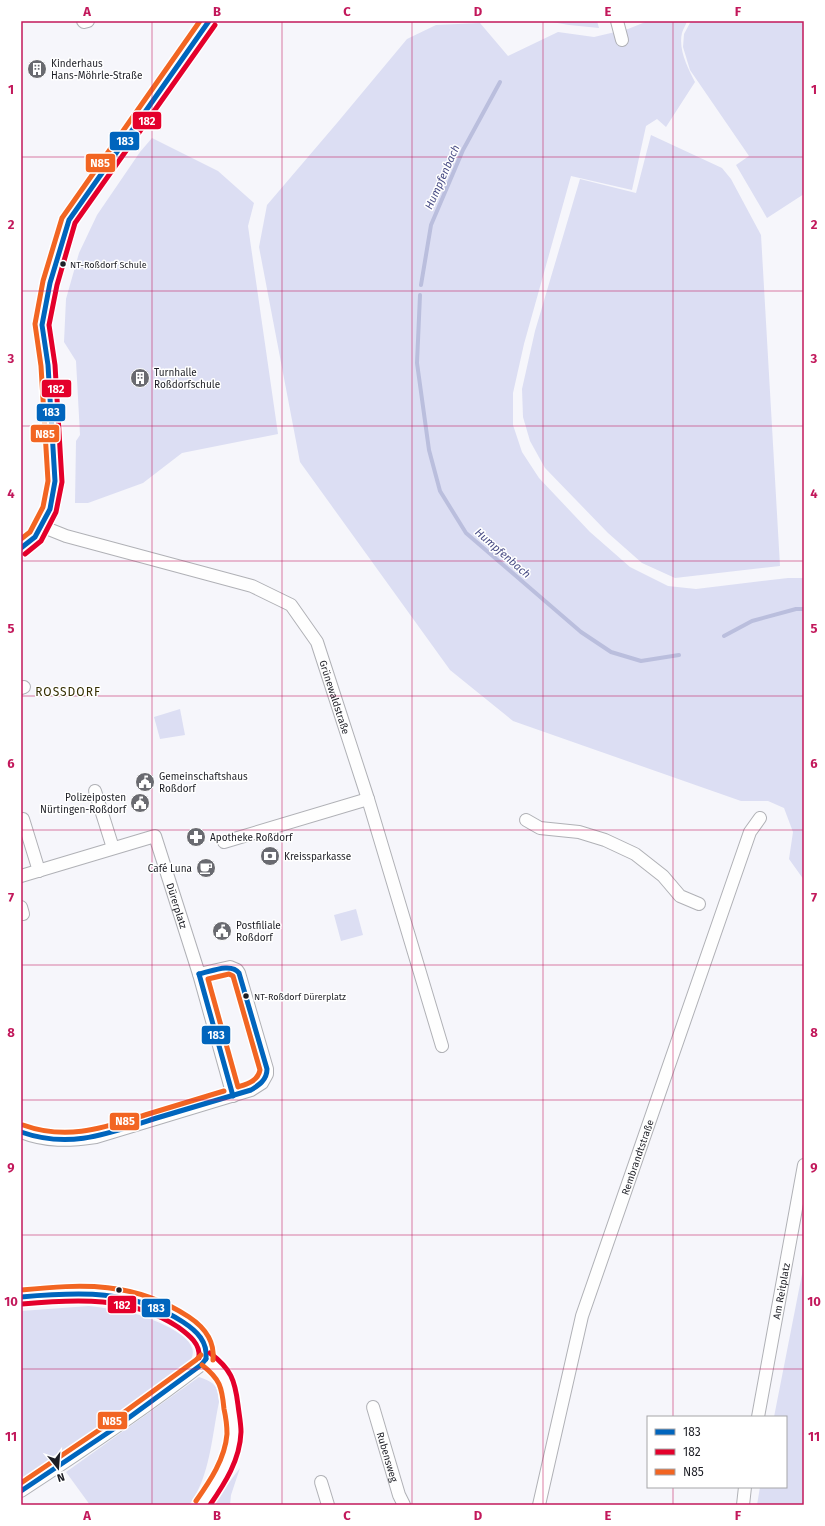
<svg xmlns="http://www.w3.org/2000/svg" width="825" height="1526" font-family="'Fira Sans',sans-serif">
<rect width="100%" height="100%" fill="#f6f6fb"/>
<g fill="#dcdef3">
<path d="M546,21h51l2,7 -30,-3z"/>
<path d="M648,21h39c-1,4 -4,8 -5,12 -4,16 6,36 13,49l-29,45 -9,-8 -11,7 -14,64 -61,-14 -47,168 -11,49v32l9,27 17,26 51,54 40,35 38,19 28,3 92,-11h16v302l-15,-21 4,-27 -9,-24 -16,-7h-27l-228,-80 -63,-51 -150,-208 -41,-215 8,-42 70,-82 70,-84 29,-14 44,-2 28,33 50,-24 36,5 34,-8z"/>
<path d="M691,21h113v173l-37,24 -31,-53 13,-9 -59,-86 -7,-23 1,-13z"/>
<path d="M651,135l71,33 9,11 30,56 19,331 -105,12 -33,-15 -34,-30 -63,-65 -15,-27 -7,-24 -1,-28 13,-58 45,-152 56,14z"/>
<path d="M152,138l66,33 36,32 -6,23 30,208 -96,19 -39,30 -55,20h-13l1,-62 4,-6 -4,-74 -12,-19 2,-43 13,-46 18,-38 43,-63z"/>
<path d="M180,709l5,26 -25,4 -6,-22z"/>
<path d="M356,909l7,26 -22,6 -7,-26z"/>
<path d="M804,1264v241h-47l3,-18h26v-70h-12z"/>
<path d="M89,1306c13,2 27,3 40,6 16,4 58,19 63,36 2,5 0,9 -2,15l-72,54 -97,64v-170z"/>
<path d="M199,1377c16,6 19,8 20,25 -7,33 -9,76 -30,103h-99l-24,-33z"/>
<path d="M240,1468l-9,27 -1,10h-18z"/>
</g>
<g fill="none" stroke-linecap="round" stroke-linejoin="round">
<g stroke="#babedd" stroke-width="4">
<path d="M421,285l10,-60 32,-75 37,-68"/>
<path d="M420,295l-3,68 12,87 11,41 26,42 115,99 30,20 30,9 38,-6"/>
<path d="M724,636l28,-15 44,-12h8"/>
</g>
<defs>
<g id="street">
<path d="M83,21l1,1 4,-1"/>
<path d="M617,21l5,19"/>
<path id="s1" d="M41,526l25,10 186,50 39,19 26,37 51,157 74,247"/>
<path d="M21,548l14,-11 15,-28 5,-28 -7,-116 -6,-40 8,-42 19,-63 140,-199"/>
<path d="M21,688l3,-1"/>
<path d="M95,791l18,57"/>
<path d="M23,819l16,52"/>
<path d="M526,820l14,8 39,4 26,8 30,14 28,22 17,20 19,8"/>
<path d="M224,842l144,-43"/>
<path id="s2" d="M21,876l134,-40 44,138 34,122"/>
<path d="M21,907l2,7"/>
<path d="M21,1132c25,10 48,9 75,5l155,-47 11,-7 5,-9v-5l-28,-96 -2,-3 -7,-3 -31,7"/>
<path d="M21,1297c59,-6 118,-10 168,29 10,8 20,19 17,33"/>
<path id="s3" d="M373,1407l26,88 5,10"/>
<path id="s4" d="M758,1417l46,-252"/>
<path d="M321,1482l7,23"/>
<path d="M21,1491c61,-40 122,-81 180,-126l5,-6"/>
<path d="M202,1505c14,-21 31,-45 32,-72 0,-9 -2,-19 -3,-28 -3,-24 -4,-31 -25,-46"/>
<path id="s5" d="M539,1505l43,-189 168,-484 10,-14"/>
<path d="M743,1505l2,-18"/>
</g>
</defs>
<use href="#street" stroke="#b0b1b6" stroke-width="14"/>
<use href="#street" stroke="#fefefe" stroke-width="12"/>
<defs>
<g id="bus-1">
<path d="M21,548l14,-11 15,-28 5,-28 -7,-116 -6,-40 8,-42 19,-63 140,-199"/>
<path d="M199,974l34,122"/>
<path d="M21,1132c51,18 91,0 139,-15 31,-9 61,-18 91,-27 8,-5 16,-10 16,-21l-28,-96c-8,-11 -29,-1 -40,1"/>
<path d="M21,1297c58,-5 111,-8 162,25 14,9 25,20 23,37"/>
<path d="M21,1491l91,-61 89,-65 5,-6"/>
</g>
<g id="bus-2">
<path d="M25,554l16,-13 15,-29 6,-30 -7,-117 -6,-40 8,-40 18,-62 140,-198"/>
<path d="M22,1304c54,-5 109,-8 156,23 11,8 23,17 21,31"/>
<path d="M210,1353c21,16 25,27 28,52 1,9 3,18 3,27 -1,28 -16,51 -31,73"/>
</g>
<g id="bus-3">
<path d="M21,539l9,-7 13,-25 5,-26 -7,-115 -6,-42 8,-43 19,-63 138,-197"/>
<path d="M229,974l4,2 27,94c-2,11 -13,14 -22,17l-30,-108z"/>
<path d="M23,1125c44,16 80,3 122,-10 27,-8 53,-16 79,-24"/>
<path d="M21,1290c62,-6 113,-9 168,27 15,10 26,24 24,43"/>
<path d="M21,1483l87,-59 88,-64 5,-5"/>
<path d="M196,1501c14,-20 29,-42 31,-67 0,-8 -1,-16 -3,-25 -2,-22 -4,-30 -22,-44"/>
</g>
</defs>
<use href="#bus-1" stroke="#fff" stroke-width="8"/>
<use href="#bus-2" stroke="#fff" stroke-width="8"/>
<use href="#bus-3" stroke="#fff" stroke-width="8"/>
<use href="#bus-1" stroke="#0065bd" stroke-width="5"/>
<use href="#bus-2" stroke="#e4002b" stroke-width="5"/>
<use href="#bus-3" stroke="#f26522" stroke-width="5"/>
</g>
<path fill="none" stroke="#c2185b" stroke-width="1" stroke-opacity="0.55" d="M152,21v1484M282,21v1484M412,21v1484M543,21v1484M673,21v1396M21,157h783M21,291h783M21,426h783M21,561h783M21,696h783M21,830h783M21,965h783M21,1100h783M21,1235h783M21,1369h783M673,1487v18"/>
<defs>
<symbol id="building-disc" viewBox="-11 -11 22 22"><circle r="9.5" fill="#696a70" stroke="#fff"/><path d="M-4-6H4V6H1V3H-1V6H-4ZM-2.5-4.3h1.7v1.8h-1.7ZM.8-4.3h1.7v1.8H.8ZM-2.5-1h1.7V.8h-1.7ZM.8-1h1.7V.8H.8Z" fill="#fff"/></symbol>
<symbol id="civic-disc" viewBox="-11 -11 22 22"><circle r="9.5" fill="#696a70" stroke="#fff"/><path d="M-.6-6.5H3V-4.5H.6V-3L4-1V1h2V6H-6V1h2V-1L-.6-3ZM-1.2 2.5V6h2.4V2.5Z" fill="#fff"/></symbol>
<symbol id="pharmacy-disc" viewBox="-11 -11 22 22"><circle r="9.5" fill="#696a70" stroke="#fff"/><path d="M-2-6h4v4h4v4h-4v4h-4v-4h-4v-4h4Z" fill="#fff"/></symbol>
<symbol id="bank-disc" viewBox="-11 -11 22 22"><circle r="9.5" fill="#696a70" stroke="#fff"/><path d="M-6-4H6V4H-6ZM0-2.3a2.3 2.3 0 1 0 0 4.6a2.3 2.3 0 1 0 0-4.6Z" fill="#fff"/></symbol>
<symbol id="cafe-disc" viewBox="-11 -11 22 22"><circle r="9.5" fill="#696a70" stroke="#fff"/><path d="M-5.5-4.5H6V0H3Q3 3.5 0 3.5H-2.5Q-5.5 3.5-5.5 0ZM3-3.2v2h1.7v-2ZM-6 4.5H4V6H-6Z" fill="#fff"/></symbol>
</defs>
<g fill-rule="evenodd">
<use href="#building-disc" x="26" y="58" width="22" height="22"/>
<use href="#building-disc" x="129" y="367" width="22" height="22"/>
<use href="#civic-disc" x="134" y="771" width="22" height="22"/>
<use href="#civic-disc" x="129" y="792" width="22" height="22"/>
<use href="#pharmacy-disc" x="185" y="826" width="22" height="22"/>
<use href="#bank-disc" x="259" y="845" width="22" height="22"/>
<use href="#cafe-disc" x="195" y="857" width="22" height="22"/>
<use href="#civic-disc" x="211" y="920" width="22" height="22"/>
</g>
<g fill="#1d1e25" stroke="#fff" stroke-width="1.5">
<circle cx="63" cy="264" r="3.5"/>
<circle cx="246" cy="996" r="3.5"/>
<circle cx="119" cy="1290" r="3.5"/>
</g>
<g text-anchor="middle" stroke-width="3" stroke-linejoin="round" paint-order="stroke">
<g font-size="9" fill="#1d1e25" stroke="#fff" text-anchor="start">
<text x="70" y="268">NT-Roßdorf Schule</text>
<text x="254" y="1000">NT-Roßdorf Dürerplatz</text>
</g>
<g font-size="10" fill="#1d1e25" stroke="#fff" text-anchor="start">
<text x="51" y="67">Kinderhaus<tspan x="51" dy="12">Hans-Möhrle-Straße</tspan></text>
<text x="154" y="376">Turnhalle<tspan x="154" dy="12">Roßdorfschule</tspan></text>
<text x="159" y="780">Gemeinschaftshaus<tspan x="159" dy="12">Roßdorf</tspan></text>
<text x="126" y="801" text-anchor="end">Polizeiposten<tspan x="126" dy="12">Nürtingen-Roßdorf</tspan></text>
<text x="210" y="841">Apotheke Roßdorf</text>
<text x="284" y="860">Kreissparkasse</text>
<text x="192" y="872" text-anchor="end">Café Luna</text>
<text x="236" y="929">Postfiliale<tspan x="236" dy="12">Roßdorf</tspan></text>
</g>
<g font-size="10" fill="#1d1e25" stroke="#fff">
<text dy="4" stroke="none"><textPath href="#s1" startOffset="366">Grünewaldstraße</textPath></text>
<text dy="4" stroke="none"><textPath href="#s2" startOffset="213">Dürerplatz</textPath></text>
<text dy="4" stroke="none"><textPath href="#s5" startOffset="362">Rembrandtstraße</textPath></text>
<text dy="4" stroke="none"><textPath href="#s4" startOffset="128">Am Reitplatz</textPath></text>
<text dy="4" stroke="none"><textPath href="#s3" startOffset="52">Rubensweg</textPath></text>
</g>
<g font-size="11" font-style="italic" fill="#494d85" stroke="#fff">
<text transform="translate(442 177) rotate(-66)" y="4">Humpfenbach</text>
<text transform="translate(503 553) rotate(41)" y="4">Humpfenbach</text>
</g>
<g font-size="12" letter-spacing="1" fill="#362f03" stroke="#fff">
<text x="68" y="696">ROSSDORF</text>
</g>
</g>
<g stroke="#fff" stroke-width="1.5">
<rect x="132" y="111" width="30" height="19" rx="4" fill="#e4002b"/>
<rect x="109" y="131" width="31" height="20" rx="4" fill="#0065bd"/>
<rect x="85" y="153" width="31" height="20" rx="4" fill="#f26522"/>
<rect x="41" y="379" width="31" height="19" rx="4" fill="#e4002b"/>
<rect x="36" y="403" width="30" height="19" rx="4" fill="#0065bd"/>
<rect x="30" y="424" width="30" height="19" rx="4" fill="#f26522"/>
<rect x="201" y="1025" width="30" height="20" rx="4" fill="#0065bd"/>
<rect x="109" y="1112" width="31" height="19" rx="4" fill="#f26522"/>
<rect x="107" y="1295" width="30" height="19" rx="4" fill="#e4002b"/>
<rect x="141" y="1298" width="30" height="20" rx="4" fill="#0065bd"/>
<rect x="97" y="1411" width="31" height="19" rx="4" fill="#f26522"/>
</g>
<g font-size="11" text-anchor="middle" font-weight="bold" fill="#fff">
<text x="147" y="125">182</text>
<text x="125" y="145">183</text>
<text x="100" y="167">N85</text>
<text x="56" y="393">182</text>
<text x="51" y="416">183</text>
<text x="45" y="438">N85</text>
<text x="216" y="1039">183</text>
<text x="125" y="1125">N85</text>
<text x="122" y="1309">182</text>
<text x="156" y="1312">183</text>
<text x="112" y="1425">N85</text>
</g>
<rect width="825" height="1526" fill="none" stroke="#ffffff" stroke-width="44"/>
<rect x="647" y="1416" width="140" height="72" fill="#ffffff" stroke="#a5a5a8"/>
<rect x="655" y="1429" width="20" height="6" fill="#0065bd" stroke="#a5a5a8"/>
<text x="683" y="1436" font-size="12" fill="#1d1e25">183</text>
<rect x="655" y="1449" width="20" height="6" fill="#e4002b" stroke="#a5a5a8"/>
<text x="683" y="1456" font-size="12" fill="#1d1e25">182</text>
<rect x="655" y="1469" width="20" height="6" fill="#f26522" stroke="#a5a5a8"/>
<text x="683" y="1476" font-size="12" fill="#1d1e25">N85</text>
<g transform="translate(58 1468) rotate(163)" stroke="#ffffff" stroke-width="3" paint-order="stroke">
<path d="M0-3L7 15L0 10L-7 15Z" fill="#1d1e25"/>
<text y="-6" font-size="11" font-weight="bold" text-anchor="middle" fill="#1d1e25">N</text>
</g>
<rect x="22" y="22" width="781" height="1482" fill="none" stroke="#c2185b" stroke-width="1.5"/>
<g font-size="13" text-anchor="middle" font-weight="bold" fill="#c2185b">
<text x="87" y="16">A</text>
<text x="217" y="16">B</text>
<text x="347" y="16">C</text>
<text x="478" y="16">D</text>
<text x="608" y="16">E</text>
<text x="738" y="16">F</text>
<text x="11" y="94">1</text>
<text x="814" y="94">1</text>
<text x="11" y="229">2</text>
<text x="814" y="229">2</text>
<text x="11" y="363">3</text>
<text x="814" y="363">3</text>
<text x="11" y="498">4</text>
<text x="814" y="498">4</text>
<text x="11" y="633">5</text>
<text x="814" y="633">5</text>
<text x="11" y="768">6</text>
<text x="814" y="768">6</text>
<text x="11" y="902">7</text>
<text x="814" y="902">7</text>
<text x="11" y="1037">8</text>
<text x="814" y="1037">8</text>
<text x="11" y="1172">9</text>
<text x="814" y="1172">9</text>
<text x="11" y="1306">10</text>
<text x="814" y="1306">10</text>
<text x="11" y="1441">11</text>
<text x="814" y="1441">11</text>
<text x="87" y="1520">A</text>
<text x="217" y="1520">B</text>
<text x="347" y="1520">C</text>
<text x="478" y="1520">D</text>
<text x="608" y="1520">E</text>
<text x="738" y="1520">F</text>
</g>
</svg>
